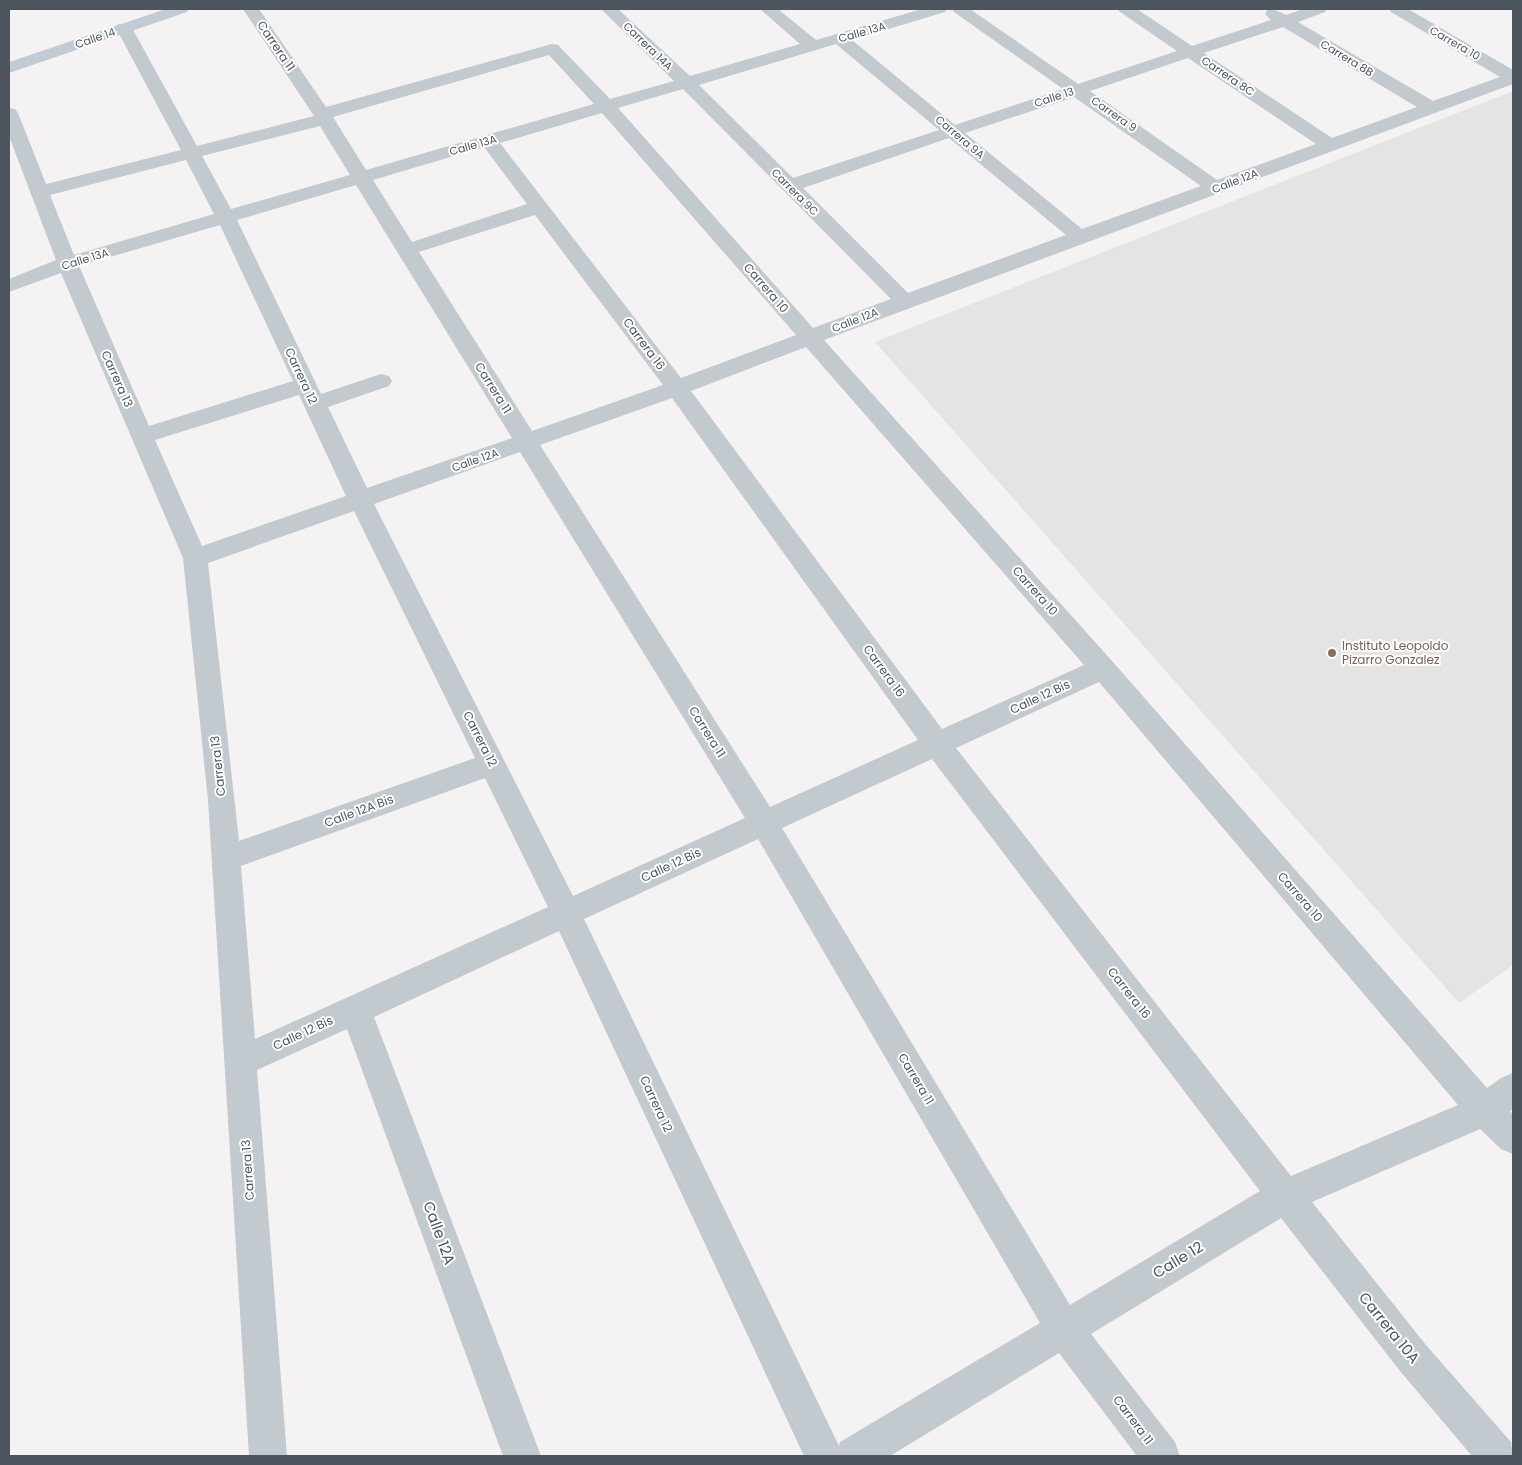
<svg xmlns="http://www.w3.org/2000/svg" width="1522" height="1465" font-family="Poppins,sans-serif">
<rect width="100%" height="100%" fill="#f4f2f2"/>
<path fill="#e5e4e3" d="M1513,91v874l-54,38 -584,-661z"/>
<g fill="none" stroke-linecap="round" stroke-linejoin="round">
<path fill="#c2c9cf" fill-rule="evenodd" d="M243,9h16l67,98 226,-63 6,1 52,54 64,-18 -73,-72h17l72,67 110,-32 -40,-35h18l38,31 106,-31h25l-2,3 -93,28 103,85 108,-36 -109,-77 -2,-3h18l108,75 99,-33 -57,-39 -2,-3h19l55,37 79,-26 -6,-6 2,-4 6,-1 13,6 17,-6h24l-2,3 -27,10 135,79 67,-24 -109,-65 -2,-3h19l105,61v14l-689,256 288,321 375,427 14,-10 12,-5v36l-3,2 3,4v39l-12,-5 -21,-20 -168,73 114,143 85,97 2,14h-41l-72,-85 -119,-153 -190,116 84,108 5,14h-43l-78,-103 -169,103h-86l-245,-525 -185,86 167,439h-38l-156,-427 -90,41 30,386h-38l-41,-656 -25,-242 -122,-285 -52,19v-13l47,-19 -47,-124v-28l6,1 3,4 28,71 135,-34 -65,-122 2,-4h12l2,4 65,118 117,-30zM1283,27l134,80 -85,31 -128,-85zM836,44l103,86 -146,48 -94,-93zM549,55l45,49 -228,66 -33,-53zM1188,58l128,86 -99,36 -127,-89zM683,89l208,210 -78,29 -195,-220zM1074,97l127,89 -119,43 -117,-96zM602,113l194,222 -115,43 -181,-235zM320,126l30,49 -119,34 -29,-53zM949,138l117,97 -158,58 -105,-105zM484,147l43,57 -115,38 -39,-62zM186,160l28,54 -140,41 -24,-60zM356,185l156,253 -145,50 -39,-81 61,-21 3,-5 -3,-5 -8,-2 -60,20 -84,-174zM535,215l128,170 -131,46 -113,-179zM220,225l73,156 -144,45 -70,-160zM806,347l278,318 -142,64 -251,-338zM299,395l47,101 -144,50 -47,-106zM672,398l246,342 -148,67 -230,-362zM520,452l225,366 -172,78 -199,-392zM354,511l121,247 -236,83 -31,-278zM1099,682l359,423 -167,71 -335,-428zM932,759l328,432 -190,114 -288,-477zM485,778l63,129 -293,132 -14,-173zM758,839l282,484 -200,119 -1,4 -255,-527z"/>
<path fill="#c2cad3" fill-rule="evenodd" d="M166,9h23l-2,3 -178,61v-11z"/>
</g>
<circle fill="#8d6e63" stroke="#fff" stroke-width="2" cx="1332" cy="653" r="5"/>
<g text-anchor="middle" stroke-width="4" stroke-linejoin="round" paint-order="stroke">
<g font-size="11" fill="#4c555e" stroke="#fff">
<text transform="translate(862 32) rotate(-16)" y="4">Calle 13A</text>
<text transform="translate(95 38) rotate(-19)" y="4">Calle 14</text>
<text transform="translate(1455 43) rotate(30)" y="4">Carrera 10</text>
<text transform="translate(648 46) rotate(44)" y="4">Carrera 14A</text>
<text transform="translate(1347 58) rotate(31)" y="4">Carrera 8B</text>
<text transform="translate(1228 76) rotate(34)" y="4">Carrera 8C</text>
<text transform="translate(1054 97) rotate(-18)" y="4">Calle 13</text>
<text transform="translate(1114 114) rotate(35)" y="4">Carrera 9</text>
<text transform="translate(960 137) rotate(40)" y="4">Carrera 9A</text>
<text transform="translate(473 145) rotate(-16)" y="4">Calle 13A</text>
<text transform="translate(1235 181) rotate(-21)" y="4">Calle 12A</text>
<text transform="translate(795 192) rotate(45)" y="4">Carrera 9C</text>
<text transform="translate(85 259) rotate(-17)" y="4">Calle 13A</text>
<text transform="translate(855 320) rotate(-21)" y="4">Calle 12A</text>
<text transform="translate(475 460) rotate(-19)" y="4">Calle 12A</text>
</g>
<g font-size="12" fill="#4c555e" stroke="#fff">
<text transform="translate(276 46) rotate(56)" y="4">Carrera 11</text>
<text transform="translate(766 288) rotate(49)" y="4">Carrera 10</text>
<text transform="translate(644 344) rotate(53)" y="4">Carrera 16</text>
<text transform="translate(301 376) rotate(65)" y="4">Carrera 12</text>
<text transform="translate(117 379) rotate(66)" y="4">Carrera 13</text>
<text transform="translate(493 388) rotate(58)" y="4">Carrera 11</text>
<text transform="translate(1035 591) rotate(48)" y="4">Carrera 10</text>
<text transform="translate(884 671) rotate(54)" y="4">Carrera 16</text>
<text transform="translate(1040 697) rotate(-25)" y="4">Calle 12 Bis</text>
<text transform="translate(707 732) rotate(58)" y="4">Carrera 11</text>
<text transform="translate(480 739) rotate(63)" y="4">Carrera 12</text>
<text transform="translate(218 766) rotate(-96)" y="4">Carrera 13</text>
<text transform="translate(359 811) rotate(-20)" y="4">Calle 12A Bis</text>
<text transform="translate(671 865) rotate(-25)" y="4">Calle 12 Bis</text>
<text transform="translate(1300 897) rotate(49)" y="4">Carrera 10</text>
<text transform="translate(1129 993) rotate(52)" y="4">Carrera 16</text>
<text transform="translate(303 1033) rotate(-25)" y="4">Calle 12 Bis</text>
<text transform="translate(916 1079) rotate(59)" y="4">Carrera 11</text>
<text transform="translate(656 1104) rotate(65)" y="4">Carrera 12</text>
<text transform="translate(248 1170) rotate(-94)" y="4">Carrera 13</text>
<text transform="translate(1133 1420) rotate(53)" y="4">Carrera 11</text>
</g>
<g font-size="12" fill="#785e54" stroke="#fff" text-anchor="start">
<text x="1342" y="650">Instituto Leopoldo<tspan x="1342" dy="14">Pizarro Gonzalez</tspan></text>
</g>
<g font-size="15" fill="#4c555e" stroke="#fff">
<text transform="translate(439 1233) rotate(70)" y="5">Calle 12A</text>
<text transform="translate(1178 1260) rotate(-31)" y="5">Calle 12</text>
<text transform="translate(1389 1328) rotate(51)" y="5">Carrera 10A</text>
</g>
</g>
<rect width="1522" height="1465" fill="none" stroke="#4c555e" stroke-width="20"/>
</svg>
